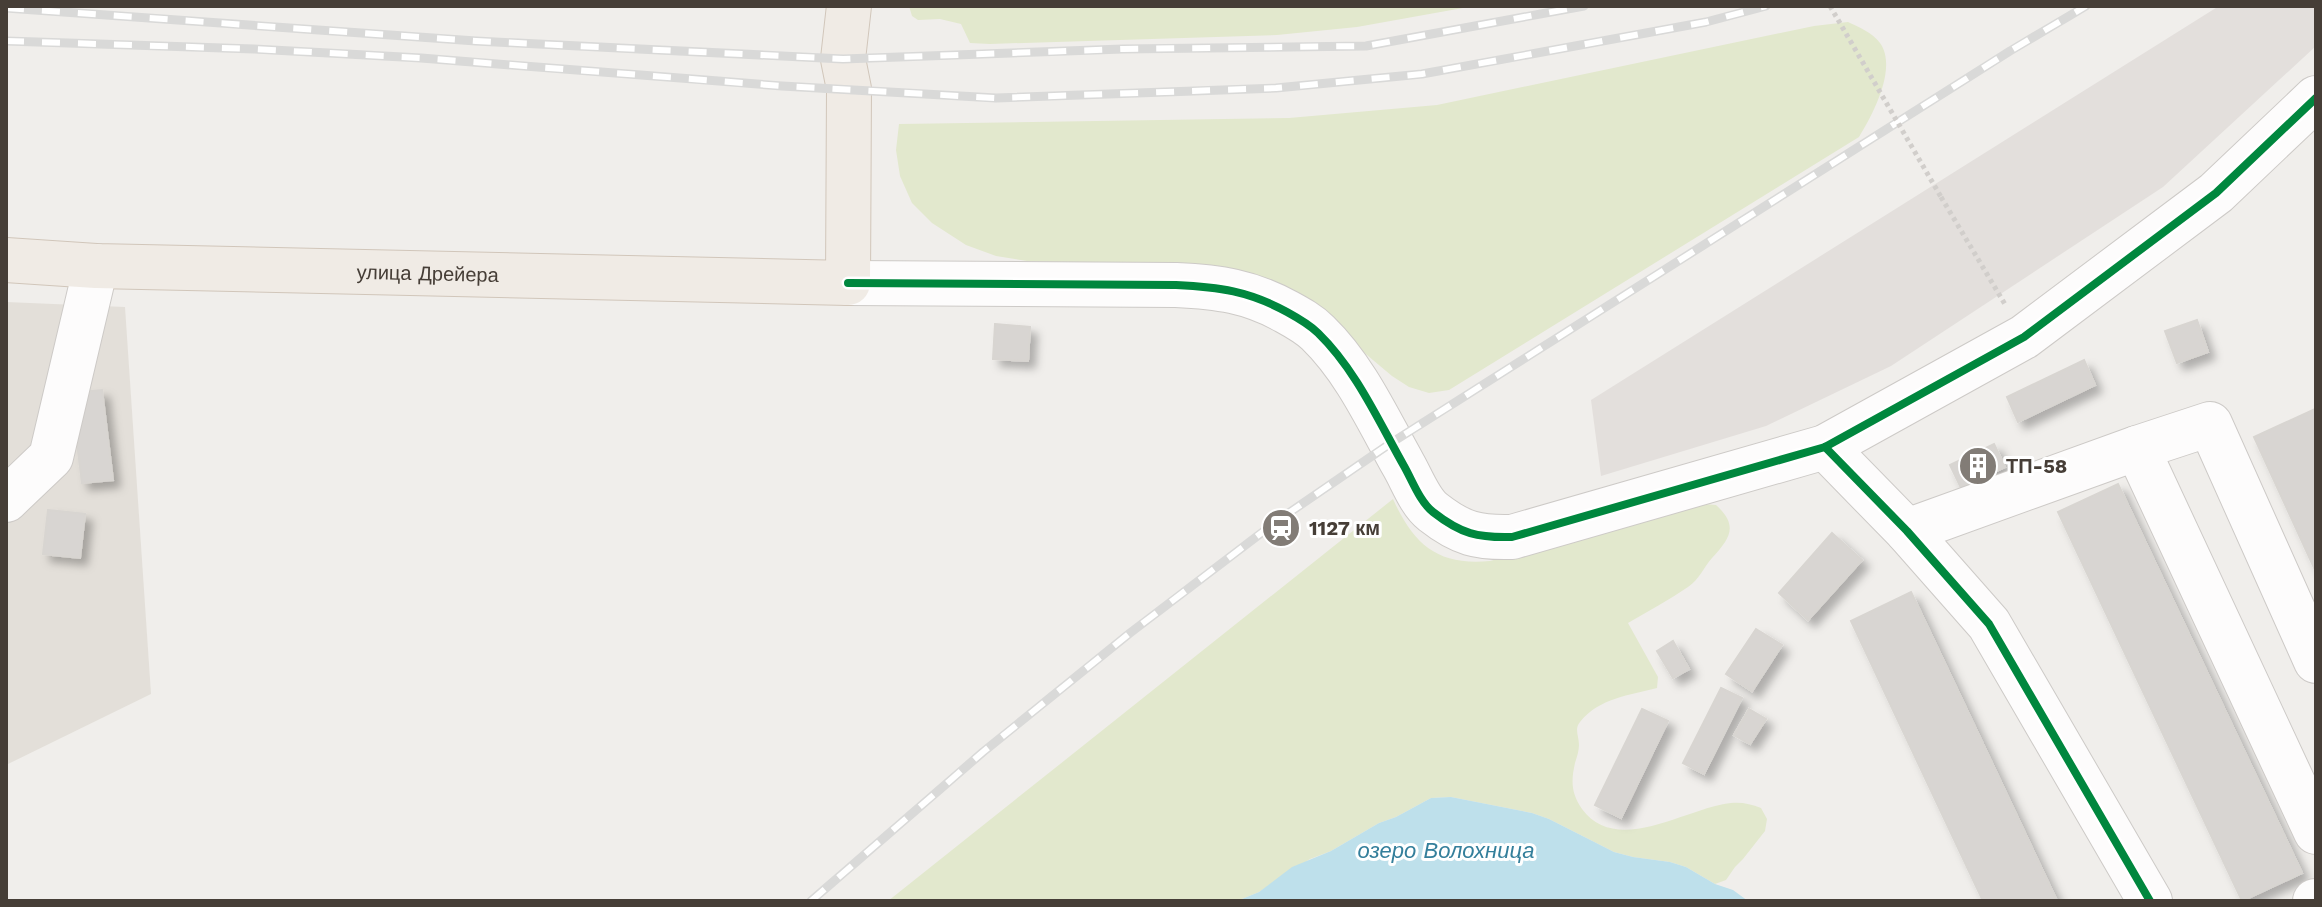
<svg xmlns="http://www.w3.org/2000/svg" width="2322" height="907" font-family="'Work Sans',sans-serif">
<defs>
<filter id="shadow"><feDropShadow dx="7" dy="7" stdDeviation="4" flood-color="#0004"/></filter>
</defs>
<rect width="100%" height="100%" fill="#f0eeeb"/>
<path fill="#e3dfd9" d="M6,302l119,5 26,387 -145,71z"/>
<path fill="#e3dfdc" d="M2219,6h97v40l-153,141 -272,179 -125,60 -165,50 -10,-76z"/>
<g fill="#e2e8cd">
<path d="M909,6h565l-117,21 -80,8 -287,9 -20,-1 -9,-19 -21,-5 -22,1 -6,-4z"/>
<path d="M1848,22c11,5 25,11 32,21 18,25 -8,73 -21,94l-410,253 -20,3 -20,-6 -17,-11 -31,-26 -180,-84 -154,-5 -31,-5 -30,-11 -34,-22 -20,-20 -12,-27 -4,-26 3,-26 390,-6 148,-13 377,-79z"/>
<path d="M1393,499c21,46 45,67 97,62l214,-57 12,1c23,21 14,33 -4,53 -8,9 -13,22 -24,29 -19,13 -40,24 -60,36l30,54 -1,11c-27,7 -58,10 -77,34 -6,7 -1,14 -1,23 0,5 -2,12 -4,18 -4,18 -4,30 7,46 35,48 106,-2 149,-6 11,-1 20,1 30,5l6,11 -2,12 -22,28 -8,8 -9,13 -11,4 -29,-17 -16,-5 -37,-5 -19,-5 -65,-33 -17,-6 -81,-16 -20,1 -35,19 -17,6 -48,28 -21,8 -51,33 -17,7 -26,2h-328z"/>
</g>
<path fill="#bee0eb" d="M1451,797l81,16 17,6 65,33 19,5 37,5 16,5 29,17 18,6 15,11h-532l26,-2 17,-7 33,-25 39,-16 48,-28 17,-6 35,-19z"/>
<g fill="#d8d5d2" stroke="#d8d5d1" stroke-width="2" filter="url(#shadow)">
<path d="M2197,320l11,32 -31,11 -12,-32z"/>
<path d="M995,324l35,3 -2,34 -35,-2z"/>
<path d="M2084,360l11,25 -77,37 -11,-25z"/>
<path d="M102,390l11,90 -31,3 -11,-90z"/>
<path d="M2315,409l1,2v161l-62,-135z"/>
<path d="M1994,444l11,23 -44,21 -11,-23z"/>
<path d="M2118,484l184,389 -60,28 -184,-389z"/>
<path d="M48,510l37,4 -5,44 -37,-4z"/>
<path d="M1832,533l30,27 -54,60 -29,-27z"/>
<path d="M1911,592l72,152 74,157h-74l-132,-280z"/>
<path d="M1756,629l26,16 -30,46 -26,-17z"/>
<path d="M1673,641l16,28 -16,9 -16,-27z"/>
<path d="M1721,688l21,10 -38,76 -21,-11z"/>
<path d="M1642,709l26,12 -47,97 -26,-13z"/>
<path d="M1749,709l17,10 -16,25 -16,-9z"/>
</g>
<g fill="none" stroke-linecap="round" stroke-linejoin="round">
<defs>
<g id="minor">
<path d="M848,283l328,2c43,2 73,6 111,27 11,6 22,12 31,21 38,37 60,87 86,133 8,14 16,36 29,46 28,22 45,26 79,25l313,-90 199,-110 192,-144 100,-95"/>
<path d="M1825,447l82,84 82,93 161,277"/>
<path d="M2137,448l179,384"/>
<path d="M6,500l45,-43 45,-191"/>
<path d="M1907,531l230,-83 73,-24 106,237"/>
<path d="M2315,901h1"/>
</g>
<g id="major">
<path id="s1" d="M6,260l90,6 752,17 1,-194 -6,-30 6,-53"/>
</g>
</defs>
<use href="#minor" stroke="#cdcac7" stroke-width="46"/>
<use href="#major" stroke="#d1c6ba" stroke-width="46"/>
<path stroke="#d1cecb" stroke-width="5" stroke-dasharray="4 4" stroke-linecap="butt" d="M1941,197l65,109"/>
<use href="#minor" stroke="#fdfcfc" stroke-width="44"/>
<use href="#major" stroke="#f0ebe5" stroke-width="44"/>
<defs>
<g id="rail">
<path d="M6,8l470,33 367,18 280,-10 243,-3 218,-40"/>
<path d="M6,41l248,8 167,9 361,28 214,12 280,-10 146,-14 284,-52 60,-16"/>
<path d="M811,901l172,-149 147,-119 147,-112 114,-78 619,-392 76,-45"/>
</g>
</defs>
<use href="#rail" stroke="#d9d9d8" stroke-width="9"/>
<use href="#rail" stroke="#fff" stroke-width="6" stroke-dasharray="18" stroke-linecap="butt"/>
<path stroke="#d1cecb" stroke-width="5" stroke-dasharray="4 4" stroke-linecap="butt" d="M1830,6l111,191"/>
<defs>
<g id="cycleway">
<path d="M848,283l328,2c43,2 73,6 111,27 11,6 22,12 31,21 38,37 60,87 86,133 8,14 16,36 29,46 28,22 45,26 79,25l313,-90 199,-110 192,-144 100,-95"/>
<path d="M1825,447l82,84 82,93 161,277"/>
</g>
</defs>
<use href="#cycleway" stroke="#fff" stroke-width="13"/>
<use href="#cycleway" stroke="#00873e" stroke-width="8"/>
</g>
<defs>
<symbol id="building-disc" viewBox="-11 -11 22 22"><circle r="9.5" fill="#827c76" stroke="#fff"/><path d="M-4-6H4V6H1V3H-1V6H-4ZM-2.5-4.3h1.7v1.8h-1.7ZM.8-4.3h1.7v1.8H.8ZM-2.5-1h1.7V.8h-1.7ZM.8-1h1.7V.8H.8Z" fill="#fff"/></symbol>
<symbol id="station-disc" viewBox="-11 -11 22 22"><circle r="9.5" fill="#827c76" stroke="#fff"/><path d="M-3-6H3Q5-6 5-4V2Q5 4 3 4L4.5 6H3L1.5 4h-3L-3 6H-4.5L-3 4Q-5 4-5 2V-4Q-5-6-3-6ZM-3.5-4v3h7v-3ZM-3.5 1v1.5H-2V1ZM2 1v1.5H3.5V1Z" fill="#fff"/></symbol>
</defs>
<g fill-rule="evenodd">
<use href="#building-disc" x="1956" y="444" width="44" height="44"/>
<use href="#station-disc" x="1259" y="506" width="44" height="44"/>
</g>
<g text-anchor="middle" stroke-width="6" stroke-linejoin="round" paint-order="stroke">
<g font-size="20" fill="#463e37" stroke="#fff">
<text dy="7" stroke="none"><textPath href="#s1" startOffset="422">улица Дрейера</textPath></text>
</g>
<g font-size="20" font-weight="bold" fill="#463e37" stroke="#fff" text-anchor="start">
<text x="2006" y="473">ТП-58</text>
<text x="1309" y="535">1127 км</text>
</g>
<g font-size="22" font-style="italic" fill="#347f9b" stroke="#fff">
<text x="1446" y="858">озеро Волохница</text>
</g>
</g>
<rect width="2322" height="907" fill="none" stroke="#463e37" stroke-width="16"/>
</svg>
